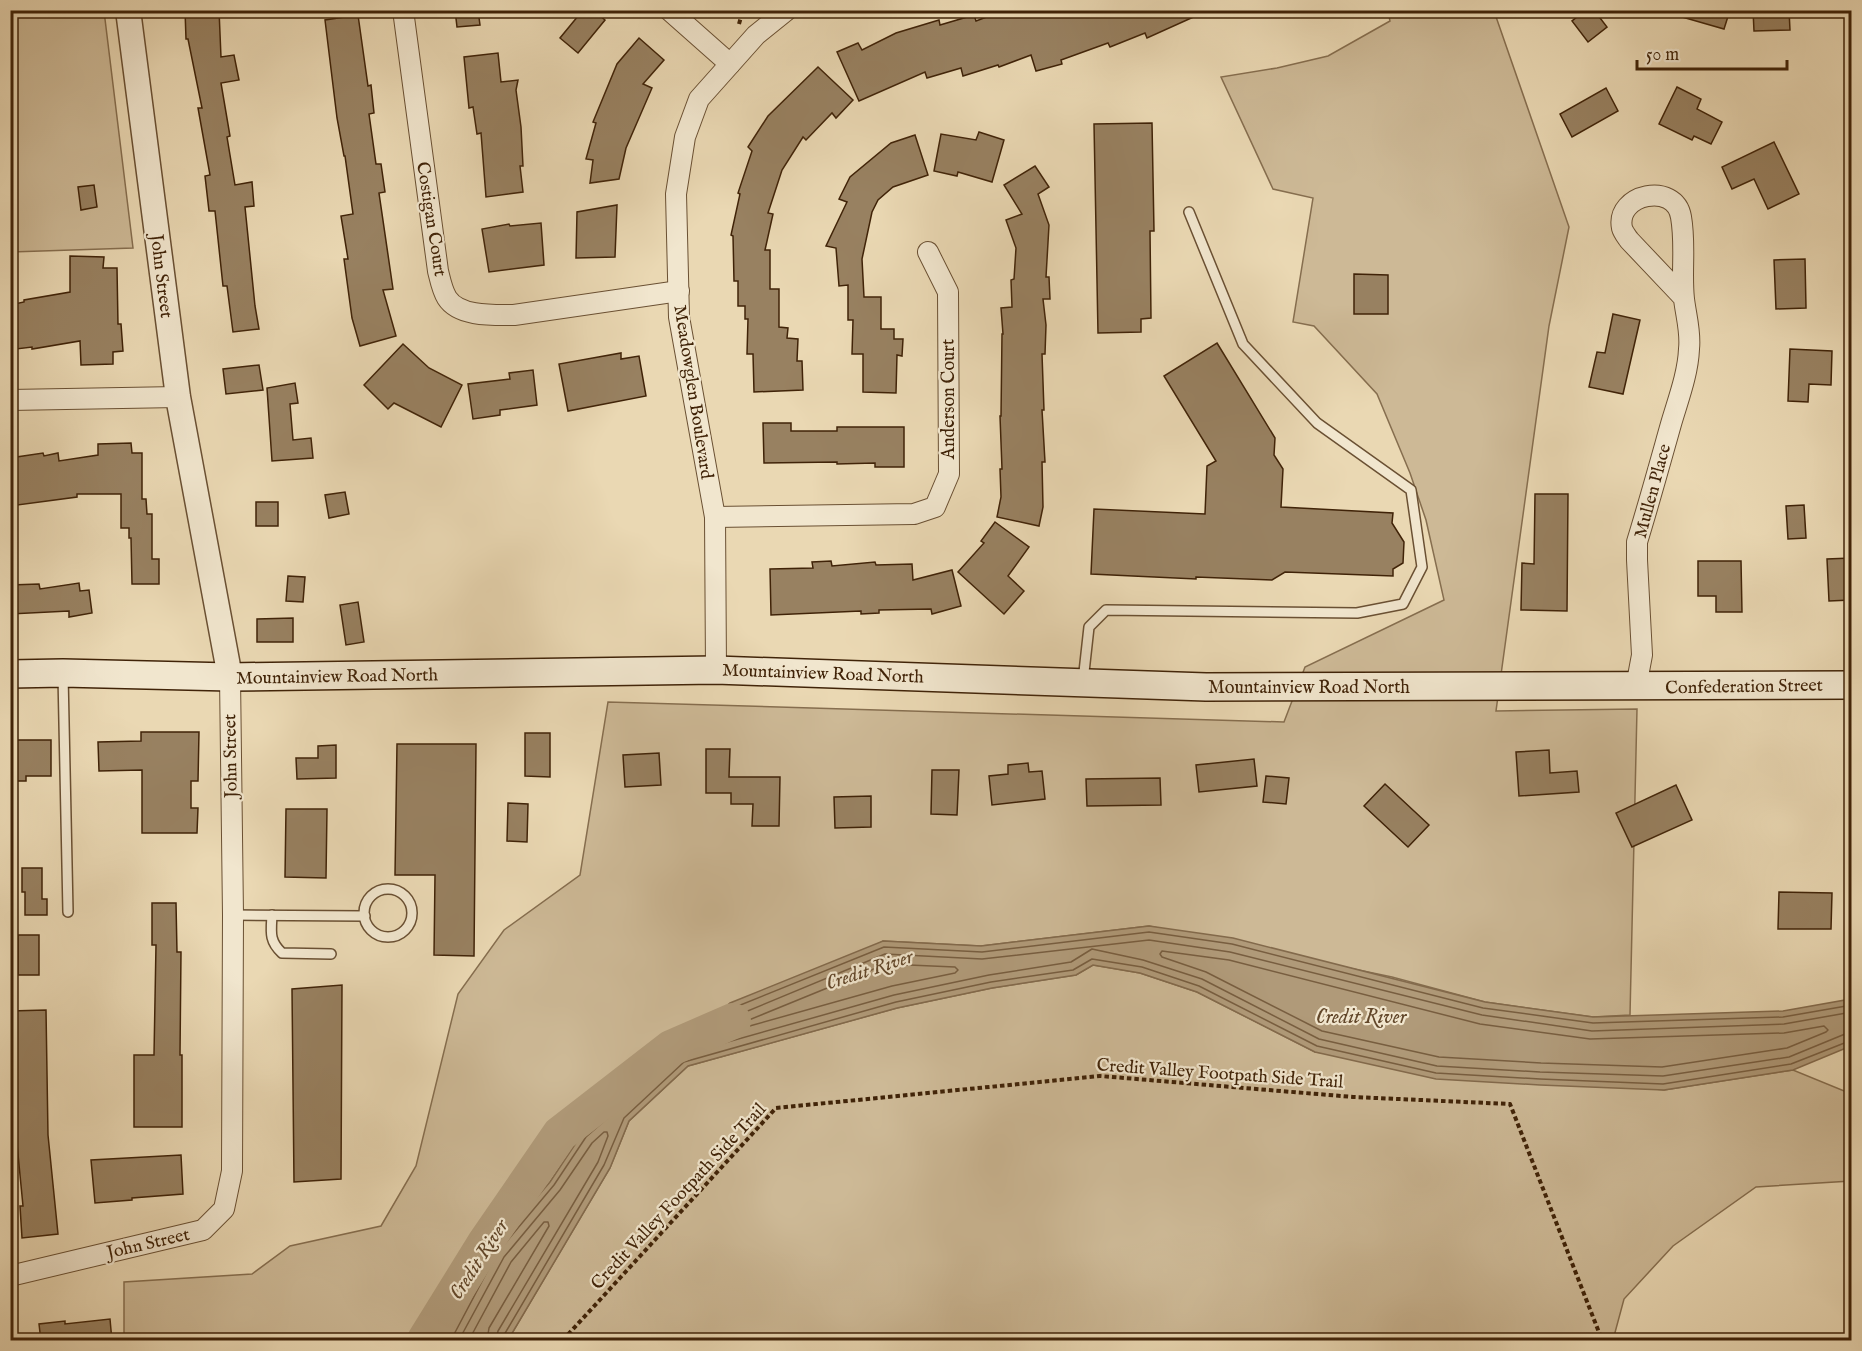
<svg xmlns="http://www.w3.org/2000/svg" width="1862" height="1351" font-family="'IM FELL English',serif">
<rect width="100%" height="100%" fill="#ead8b3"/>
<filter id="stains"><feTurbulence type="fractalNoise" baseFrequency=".00333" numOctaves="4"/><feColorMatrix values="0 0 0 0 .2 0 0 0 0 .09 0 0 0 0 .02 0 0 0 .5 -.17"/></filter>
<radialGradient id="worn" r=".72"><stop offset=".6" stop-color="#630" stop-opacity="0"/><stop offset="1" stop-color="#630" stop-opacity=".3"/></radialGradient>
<g fill="#cdb996" stroke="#866e4f" stroke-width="1.5">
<path d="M10,11h94l29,237 -122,4z"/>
<path d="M1388,11h106l75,216 -20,99 -53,385 141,-2 -7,306 -37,2 -108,-15 -93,-25 -243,-51 -168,20 -98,-5 -301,193 -32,48 -58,67 -48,91h-320v-58l128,-8 38,-28 91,-20 35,-60 42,-172 46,-64 76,-55 28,-173 676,20 21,-55 139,-67 -18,-80 -16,-47 -33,-79 -63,-68 -21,-4 20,-124 -40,-9 -52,-112 56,-9 51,-12 62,-35z"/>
<path d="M1093,965l47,8 57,19 118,60 349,38 129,-20 56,23h2v88l-95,6 -83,59 -49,53 -11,41h-1105l102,-172 19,-47 59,-55 209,-58 95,-20 84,-13z"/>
</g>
<path fill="#b09a79" stroke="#836a4c" stroke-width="1.5" d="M1149,926l84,12 252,64 108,15 190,-6 68,-12v47l-58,24 -129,20 -124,-5 -104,-6 -121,-27 -118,-60 -57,-19 -47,-8 -17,10 -84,13 -95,20 -209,58 -59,55 -19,47 -102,172h-64l48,-91 58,-67 32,-48 148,-131 153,-62 98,5z"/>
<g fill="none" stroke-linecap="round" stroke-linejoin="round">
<g stroke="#785e40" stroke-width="1.5">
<path d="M1162,951l67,9 251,64 110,15 194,-6 40,-7 4,4 -2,2 -39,16 -125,19 -121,-4 -102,-6 -117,-26 -116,-59 -44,-15 -2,-3z"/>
<path d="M886,964l69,3 3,3 -3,3 -63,13 -146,41 -3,-1 1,-4z"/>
<path d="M1852,1012l-68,12 -192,7 -110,-16 -252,-63 -81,-12 -167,19 -97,-5 -147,61 -32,29 4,3 184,-52 95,-20 82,-13 21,-13 51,11 59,19 117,60 118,27 103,6 123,4 126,-19 56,-23 7,-1"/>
<path d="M451,1340l46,-87 57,-68 32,-48 147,-129 151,-61 98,5 167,-20 83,12 251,64 110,15 190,-6 69,-12"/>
<path d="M459,1340l45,-83 56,-67 32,-47 12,-11h3l1,4 -10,26 -100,169 -2,9"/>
<path d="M469,1340l42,-78 33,-40h4l1,4 -60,102 -2,12"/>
<path d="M503,1340l1,-5 100,-170 20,-47 60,-56 212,-60 95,-20 82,-12 19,-11 50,8 57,19 118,60 119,27 104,6 123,5 128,-20 61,-24"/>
</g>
<path stroke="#b09a79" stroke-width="36" d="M425,1340l60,-97 75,-109 111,-86 62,-27"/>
</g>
<g fill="#988161" stroke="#402308" stroke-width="1.5">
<path d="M185,10h34l2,47 13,-2 5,25 -18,3 9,53 -3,1 8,48 17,-3 2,24 -9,1 10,99 4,23 -26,3 -6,-46h-4l-8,-75h-6l-4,-35 5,-1 -12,-67h4l-14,-69h-2z"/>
<path d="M455,10h23l2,15 -23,2z"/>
<path d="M583,10h10l12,10 -27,33 -18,-15z"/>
<path d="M1005,10h4l2,6 20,-6h178l-62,28 -2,-5 -35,14 -2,-4 -47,17 1,4 -26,7 -5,-16 -32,12 -1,-2 -35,11 -2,-8 -34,10 -2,-6 -66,29 -22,-49 21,-9 4,7 34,-17 43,-13 1,5 34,-10 2,6z"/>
<path d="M1586,10h8l13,17 -19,15 -16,-21z"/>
<path d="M1676,10h54l-6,19 -49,-14z"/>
<path d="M1753,10h36l1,20 -36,1z"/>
<path d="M358,15l10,71 3,-1 3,28 -5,1 7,50h5l4,28 -6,1 14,96 -10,1 13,46 -36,10 -8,-28 -8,-59h4l-7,-43 12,-2 -8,-58h-1l-7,-38 -12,-98z"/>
<path d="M639,38l25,22 -21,24 9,4 -26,60 -7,31 -29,4 3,-23 -7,-1 10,-36 -3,-1 24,-58z"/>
<path d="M498,53l3,29 17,-2 -2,10 5,37 2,39h-3l3,26 -37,5 -5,-64 -4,1 -4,-27 -4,1 -5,-51z"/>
<path d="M818,67l35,33 -17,18 -4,-5 -26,27 -3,-3 -21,33 -14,43 5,1 -8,36h5v39h9v38l9,1 -1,10 11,1 -1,22h5l1,29 -49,2 -1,-38h-6l1,-35h-3v-13h-7v-25h-4l-1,-45 -2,-1 9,-41 -2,-1 14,-42 -4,-4 20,-31z"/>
<path d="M1677,87l24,12 -4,10 25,13 -11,22 -17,-8 -2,4 -33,-16z"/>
<path d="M1606,88l12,23 -46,26 -12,-23z"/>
<path d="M1152,123l2,108h-4l1,87 -10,1v13l-43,1 -4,-209z"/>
<path d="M979,132l25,8 -12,42 -34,-10 -1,4 -23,-5 7,-37 35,6z"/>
<path d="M915,135l13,40 -35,12 -15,13 -6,12 -10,47 2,38h17v32h13v10h9l-1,17 -5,-1 -1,38 -33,-1v-38h-11l1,-34h-5v-35l-9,1 -3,-38 -10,-2 21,-44 -8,-3 11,-22 41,-34z"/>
<path d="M1774,142l25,52 -31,15 -14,-30 -22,10 -10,-22z"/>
<path d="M1035,166l14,21 -11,7 11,31 -3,52h3l1,22h-7l3,26 -1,29h-3l2,56h-2l3,52h-3l1,45 -4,19 -42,-9 4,-20 -1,-28h2l-2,-53h1l1,-82h1l-2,-26 11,-1 -1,-27 3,-1 2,-31 -10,-28 16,-6 -18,-29z"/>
<path d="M94,185l3,22 -16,3 -3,-23z"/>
<path d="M617,205l-2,52 -39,1 1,-46z"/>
<path d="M541,223l3,42 -55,7 -7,-43 27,-5 1,2z"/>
<path d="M70,256l34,1 -1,11h14l1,56h3l2,27 -10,1v12l-32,1 -1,-24 -48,8v-2l-16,2 -1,-6 -5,1v-39l14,-3v-2l46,-8z"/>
<path d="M1805,259l1,49 -30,1 -2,-49z"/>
<path d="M1354,274l34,1v39h-34z"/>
<path d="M1613,314l27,6 -17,74 -34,-7 8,-35 8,1z"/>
<path d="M1217,343l58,95 -1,17 9,14 -2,38 112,6 -1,10 12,19 -1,21 -10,6v7l-108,-4 -13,8 -76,-3v2l-105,-5 3,-65 111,5 2,-48 9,-5 -52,-85z"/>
<path d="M403,344l26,24 33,17 -21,42 -47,-24 -6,6 -24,-24z"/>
<path d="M1790,349l42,2 -1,34 -22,-1 -1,18 -20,-1z"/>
<path d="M621,353v6l18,-3 7,40 -78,15 -9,-47z"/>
<path d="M259,365l4,25 -37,4 -3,-25z"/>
<path d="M533,370l4,35 -37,5v5l-27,4 -5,-35 42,-5 -1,-6z"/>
<path d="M295,383l3,20 -8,1 3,36 18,-2 2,20 -41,3 -5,-73z"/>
<path d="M763,423h28v8h46v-4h67v40h-29v-4l-38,1v-2l-73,1z"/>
<path d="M131,443l1,10h10v46h4l1,15h5v45h7v25h-27l-1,-46h-2v-10h-8v-34h-44v3l-67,9v-48l33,-5 1,3 14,-3 1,8 39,-6v-11z"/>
<path d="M345,492l4,22 -20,4 -4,-23z"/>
<path d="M1535,494h33l-1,117 -46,-1 1,-47 12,1z"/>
<rect x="256" y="502" width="22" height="24"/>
<path d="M1804,505l2,33 -18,1 -2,-33z"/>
<path d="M995,522l34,25 -21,29 16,15 -20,23 -46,-42 26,-29 -3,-2z"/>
<path d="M1851,558v42l-22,1 -2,-42z"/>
<path d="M831,561l1,5 43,-4 1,3 36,-1 1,16 39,-10 9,36 -29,8 -1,-5 -52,1v3l-18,1v-3l-90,4 -1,-46 43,-1 -1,-6z"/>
<path d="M1698,561h43l1,51h-26v-16h-18z"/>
<path d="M288,576l17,1 -2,25 -17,-1z"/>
<path d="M79,583l1,8 9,-1 3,23 -23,4v-6l-59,3v-29l29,-1 1,5z"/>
<path d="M358,602l6,40 -18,3 -6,-40z"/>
<path d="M293,618v24h-36v-23z"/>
<path d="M141,732h58l-1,49h-7v27h7l-1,25h-55v-63l-43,1 -1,-29 43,-1z"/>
<path d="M525,733h25v44l-25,-1z"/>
<path d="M10,740h41v36h-25v5h-16z"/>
<path d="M397,744h79l-2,212 -40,-1 1,-80h-40z"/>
<path d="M336,745v33l-39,1 -1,-21h22v-12z"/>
<path d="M706,749h24l-1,28h51l-1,49h-27l1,-22h-22v-11h-25z"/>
<path d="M1549,750l1,23 27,-2 2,21 -60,4 -3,-44z"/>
<path d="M659,753l2,32 -36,2 -2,-32z"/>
<path d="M1254,759l3,27 -58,6 -3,-27z"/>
<path d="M1028,763l1,9 13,-1 3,28 -53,6 -3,-29 19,-2v-9z"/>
<path d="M932,770h27l-2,45 -26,-1z"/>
<path d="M1266,776l23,2 -3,26 -23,-2z"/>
<path d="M1160,778l1,27 -74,1 -1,-27z"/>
<path d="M1385,784l44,41 -21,22 -44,-41z"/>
<path d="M1676,785l16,35 -60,27 -16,-34z"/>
<path d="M871,796v31l-36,1 -1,-31z"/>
<path d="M508,803l20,1 -1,38 -20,-1z"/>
<path d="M286,809h41l-1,69 -41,-1z"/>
<path d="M22,868h20v31h5v16h-22v-23h-3z"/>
<path d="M1779,892l53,1 -1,36h-53z"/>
<path d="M152,903h24l1,49h4l-1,103h2v72h-48v-72h20l2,-110h-4z"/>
<rect x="18" y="935" width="21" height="40"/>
<path d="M342,985l-1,194 -47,3 -2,-193z"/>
<path d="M46,1010l2,125 10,99 -36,4 -2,-32h3l-9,-93 -4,-102z"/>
<path d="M181,1155l2,39 -51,4v2l-37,3 -4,-43z"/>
<path d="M110,1319l2,22h-71l-2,-17 26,-3v3z"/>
</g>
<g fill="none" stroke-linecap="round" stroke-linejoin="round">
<defs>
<g id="service">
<path d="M63,675l5,237"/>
<path d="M1083,681l6,-54 17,-17 251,3 46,-9 19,-37 -11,-77 -94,-67 -74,-79 -54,-132"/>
<circle cx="388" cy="913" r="24"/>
<path d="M233,915l132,1"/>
<path d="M272,915c-1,17 -3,26 10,38l49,1"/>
</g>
<g id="minor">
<path d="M403,10l35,261c2,8 4,19 9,27 12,19 47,17 67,17l165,-24"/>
<path d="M669,10l61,54"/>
<path d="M10,400l168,-3"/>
<path d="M715,517l199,-3 21,-7 14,-33 -1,-182 -20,-40"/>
<path d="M716,670l-1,-153 -36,-200 -3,-123 9,-57 14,-38 57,-64 31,-25"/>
<path d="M1636,687l6,-32 -5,-95v-18c12,-39 23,-79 34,-118 7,-24 17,-50 18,-75 2,-17 -3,-33 -5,-50 -3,-27 2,-54 -3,-82 -6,-36 -66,-23 -59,11 1,4 5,9 7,12l55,58"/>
<path d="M10,1276l193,-46 21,-21 8,-38 1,-256 -3,-238"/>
</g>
<path id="tertiary" d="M128,10l50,387 52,280"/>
<path id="secondary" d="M10,674l53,-1 167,4 486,-7 490,17 646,-2"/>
</defs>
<use href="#service" stroke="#6a5033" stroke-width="12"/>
<use href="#minor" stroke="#6a5033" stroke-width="22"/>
<use href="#tertiary" stroke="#6a5033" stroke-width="27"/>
<use href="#secondary" stroke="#402308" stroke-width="30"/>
<g stroke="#402308" stroke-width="4" stroke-dasharray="4.5 3" stroke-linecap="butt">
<path d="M739,24l4,-14"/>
<path d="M563,1340l213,-232 324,-32 253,21 157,7 92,236"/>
</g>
<use href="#service" stroke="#f1e6ce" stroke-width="9"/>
<use href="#minor" stroke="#f1e6ce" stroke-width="20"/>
<use href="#tertiary" stroke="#f1e6ce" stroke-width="24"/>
<use href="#secondary" stroke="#f1e6ce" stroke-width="27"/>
</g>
<g text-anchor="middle" stroke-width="4.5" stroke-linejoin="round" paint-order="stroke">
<g font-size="18" fill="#402308" stroke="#f1e6ce">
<text transform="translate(432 219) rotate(81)" y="6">Costigan Court</text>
<text transform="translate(162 276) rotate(83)" y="6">John Street</text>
<text transform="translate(694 392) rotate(81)" y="6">Meadowglen Boulevard</text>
<text transform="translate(948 399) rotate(-90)" y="6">Anderson Court</text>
<text transform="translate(1652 491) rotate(-75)" y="6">Mullen Place</text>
<text transform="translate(823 673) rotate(2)" y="6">Mountainview Road North</text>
<text transform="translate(337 676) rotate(-1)" y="6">Mountainview Road North</text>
<text transform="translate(1744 686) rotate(-1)" y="6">Confederation Street</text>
<text x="1309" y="693">Mountainview Road North</text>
<text transform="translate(230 756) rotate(-91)" y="6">John Street</text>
<text transform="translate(1220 1073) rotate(4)" y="6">Credit Valley Footpath Side Trail</text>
<text transform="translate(678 1196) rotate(-47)" y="6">Credit Valley Footpath Side Trail</text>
<text transform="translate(148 1243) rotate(-13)" y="6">John Street</text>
</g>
<g font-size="20" font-style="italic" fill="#62472a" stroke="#f1e6ce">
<text transform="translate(869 969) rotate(-18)" y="7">Credit River</text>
<text x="1361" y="1023">Credit River</text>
<text transform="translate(478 1259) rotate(-57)" y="7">Credit River</text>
</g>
</g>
<rect width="1862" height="1351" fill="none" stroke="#ead8b3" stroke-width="36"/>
<rect x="12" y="12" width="1838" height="1327" fill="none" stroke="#402308" stroke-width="3"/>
<rect x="18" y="18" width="1826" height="1315" fill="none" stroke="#402308" stroke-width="1.5"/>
<path d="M1637 60v9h150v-9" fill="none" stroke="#402308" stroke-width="3"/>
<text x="1646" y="60" font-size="18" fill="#402308" stroke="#f1e6ce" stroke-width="4.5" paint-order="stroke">50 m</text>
<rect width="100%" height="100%" filter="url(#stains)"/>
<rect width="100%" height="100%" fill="url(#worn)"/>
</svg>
